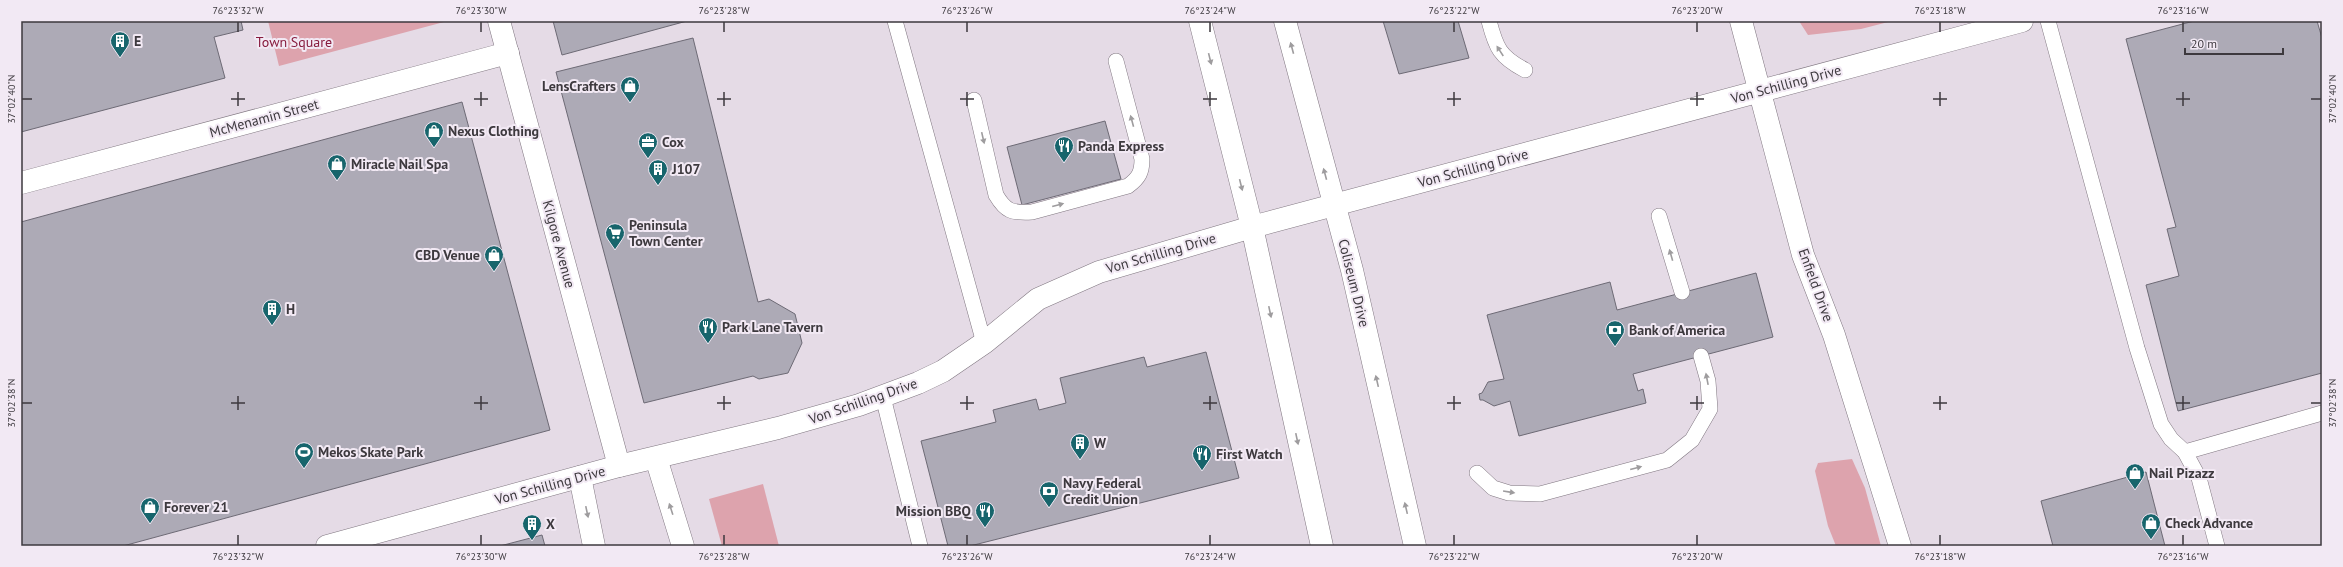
<svg xmlns="http://www.w3.org/2000/svg" width="2343" height="567" font-family="'PT Sans',sans-serif">
<rect width="100%" height="100%" fill="#e5dbe6"/>
<g fill="#dda3ad">
<path d="M268,21h175l1,1 -165,44z"/>
<path d="M1799,21h93l-31,8 -53,6z"/>
<path d="M1852,459l13,29 16,58h-45l-8,-20 -13,-55 3,-8z"/>
<path d="M763,484l16,62h-57l-13,-47z"/>
</g>
<g fill="#adaab6" stroke="#6d6a75">
<path d="M21,21h220l2,9 -29,7 11,41 -204,54z"/>
<path d="M553,21h134l-125,34z"/>
<path d="M1383,21h75l11,37 -70,16z"/>
<path d="M2194,21h123l5,17v335l-144,38 -32,-126 33,-9 -12,-47 9,-2 -50,-188z"/>
<path d="M693,38l65,264 11,-3 26,15 7,29 -14,30 -29,6 -6,-3 -109,27 -88,-331z"/>
<path d="M462,102l88,328 -427,116h-102v-324z"/>
<path d="M1105,121l16,58 -99,26 -15,-58z"/>
<path d="M1756,273l17,64 -140,37 5,17 5,-2 3,14 -127,33 -9,-35 -16,5 -11,-6h-3l-1,-6 3,-1 6,-11 16,-3 -17,-64 123,-33 7,28z"/>
<path d="M1206,352l33,126 -269,68h-22l-27,-105 75,-19 -3,-12 43,-11 3,11 27,-7 -6,-25 84,-21 3,10z"/>
<path d="M2146,472l19,74h-112l-12,-45z"/>
<path d="M542,535l3,11h-45z"/>
</g>
<g fill="none" stroke-linecap="round" stroke-linejoin="round">
<defs>
<g id="lane">
<path d="M895,21l89,322"/>
<path d="M1489,21c7,27 11,36 36,49"/>
<path d="M2048,21l89,327 24,76 10,15 14,13 14,26 18,68"/>
<path d="M974,100l22,95c10,17 16,18 36,17l96,-26c11,-8 14,-14 14,-27l-26,-98"/>
<path d="M1659,216l23,76"/>
<path d="M883,397l37,149"/>
<path d="M2185,452l137,-39"/>
<path d="M1477,473l16,15 16,5 31,1 127,-34 25,-20 18,-31 -2,-28 -7,-25"/>
</g>
<g id="street">
<path d="M499,21l120,445"/>
<path d="M1741,21l62,234 31,80 66,211"/>
<path d="M21,183l487,-130"/>
<path d="M656,458l27,88"/>
<path d="M580,477l14,69"/>
<path d="M327,546l292,-80 159,-38 81,-23 59,-22 25,-12 41,-28 54,-44 61,-27 153,-45 770,-206"/>
</g>
<g id="secondary">
<path d="M1200,21l52,206 70,319"/>
<path d="M1285,21l67,249 63,276"/>
</g>
</defs>
<use href="#lane" stroke="#807781" stroke-width="16"/>
<use href="#street" stroke="#807781" stroke-width="23"/>
<use href="#secondary" stroke="#807781" stroke-width="23"/>
<use href="#lane" stroke="#fff" stroke-width="15"/>
<use href="#street" stroke="#fff" stroke-width="22"/>
<use href="#secondary" stroke="#fff" stroke-width="22"/>
</g>
<defs><path id="oneway-solid" d="M-6-.8H1V-3.2L6.5 0L1 3.2V.8H-6Z"/></defs>
<g fill="#9e9c9e">
<use href="#oneway-solid" transform="translate(1292 48) rotate(-105)"/>
<use href="#oneway-solid" transform="translate(1500 51) rotate(-123)"/>
<use href="#oneway-solid" transform="translate(1210 59) rotate(76)"/>
<use href="#oneway-solid" transform="translate(1132 121) rotate(-105)"/>
<use href="#oneway-solid" transform="translate(983 138) rotate(77)"/>
<use href="#oneway-solid" transform="translate(1325 174) rotate(-105)"/>
<use href="#oneway-solid" transform="translate(1241 185) rotate(76)"/>
<use href="#oneway-solid" transform="translate(1058 205) rotate(-15)"/>
<use href="#oneway-solid" transform="translate(1671 255) rotate(-106)"/>
<use href="#oneway-solid" transform="translate(1270 312) rotate(78)"/>
<use href="#oneway-solid" transform="translate(1707 379) rotate(-101)"/>
<use href="#oneway-solid" transform="translate(1377 381) rotate(-103)"/>
<use href="#oneway-solid" transform="translate(1297 439) rotate(78)"/>
<use href="#oneway-solid" transform="translate(1636 468) rotate(-15)"/>
<use href="#oneway-solid" transform="translate(1509 492) rotate(9)"/>
<use href="#oneway-solid" transform="translate(1406 508) rotate(-103)"/>
<use href="#oneway-solid" transform="translate(671 509) rotate(-108)"/>
<use href="#oneway-solid" transform="translate(587 512) rotate(78)"/>
</g>
<path fill="none" stroke="#3d393e" stroke-width="1.5" d="M238,22v10M481,22v10M724,22v10M967,22v10M1210,22v10M1454,22v10M1697,22v10M1940,22v10M2183,22v10M238,92v14M481,92v14M724,92v14M967,92v14M1210,92v14M1454,92v14M1697,92v14M1940,92v14M2183,92v14M22,99h10M231,99h14M474,99h14M717,99h14M960,99h14M1203,99h14M1447,99h14M1690,99h14M1933,99h14M2176,99h14M2311,99h10M238,396v14M481,396v14M724,396v14M967,396v14M1210,396v14M1454,396v14M1697,396v14M1940,396v14M2183,396v14M22,403h10M231,403h14M474,403h14M717,403h14M960,403h14M1203,403h14M1447,403h14M1690,403h14M1933,403h14M2176,403h14M2311,403h10M238,535v10M481,535v10M724,535v10M967,535v10M1210,535v10M1454,535v10M1697,535v10M1940,535v10M2183,535v10"/>
<defs>
<symbol id="building-pin" viewBox="-11 -11 22 30"><path d="M0 17L-7.5 6A9.5 9.5 0 1 1 7.5 6Z" fill="#17656c" stroke="#f2e9f4"/><path d="M-4-6H4V6H1V3H-1V6H-4ZM-2.5-4.3h1.7v1.8h-1.7ZM.8-4.3h1.7v1.8H.8ZM-2.5-1h1.7V.8h-1.7ZM.8-1h1.7V.8H.8Z" fill="#fff"/></symbol>
<symbol id="shop-pin" viewBox="-11 -11 22 30"><path d="M0 17L-7.5 6A9.5 9.5 0 1 1 7.5 6Z" fill="#17656c" stroke="#f2e9f4"/><path d="M-5-2.5h2.3a2.7 3.5 0 0 1 5.4 0H5L5.5 6h-11ZM-1.5-2.5h3a1.5 2.3 0 0 0-3 0Z" fill="#fff"/></symbol>
<symbol id="office-pin" viewBox="-11 -11 22 30"><path d="M0 17L-7.5 6A9.5 9.5 0 1 1 7.5 6Z" fill="#17656c" stroke="#f2e9f4"/><path d="M-6-3h4V-5.5h4V-3h4V5H-6ZM-1-4.5V-3h2v-1.5ZM-6 0V1H6V0Z" fill="#fff"/></symbol>
<symbol id="restaurant-pin" viewBox="-11 -11 22 30"><path d="M0 17L-7.5 6A9.5 9.5 0 1 1 7.5 6Z" fill="#17656c" stroke="#f2e9f4"/><path d="M-5-6h1v4h1v-4h1v4h1v-4h1v5L-1.5 .5V6h-2V.5L-5-1ZM5-6V6H3V1.5H1.5Q1.5-4 5-6Z" fill="#fff"/></symbol>
<symbol id="supermarket-pin" viewBox="-11 -11 22 30"><path d="M0 17L-7.5 6A9.5 9.5 0 1 1 7.5 6Z" fill="#17656c" stroke="#f2e9f4"/><path d="M-6-5.5h2.5l.6 2H6L4.5 2H-2.5L-4.4-4H-6ZM-1.5 3.2a1.3 1.3 0 1 0 .1 0ZM3 3.2a1.3 1.3 0 1 0 .1 0Z" fill="#fff"/></symbol>
<symbol id="bank-pin" viewBox="-11 -11 22 30"><path d="M0 17L-7.5 6A9.5 9.5 0 1 1 7.5 6Z" fill="#17656c" stroke="#f2e9f4"/><path d="M-6-4H6V4H-6ZM0-2.3a2.3 2.3 0 1 0 0 4.6a2.3 2.3 0 1 0 0-4.6Z" fill="#fff"/></symbol>
<symbol id="stadium-pin" viewBox="-11 -11 22 30"><path d="M0 17L-7.5 6A9.5 9.5 0 1 1 7.5 6Z" fill="#17656c" stroke="#f2e9f4"/><path d="M0-5a6.5 5 0 1 0 0 10a6.5 5 0 1 0 0-10ZM-3.5-1.8h7v3.6h-7Z" fill="#fff"/></symbol>
</defs>
<g fill-rule="evenodd">
<use href="#building-pin" x="109" y="30" width="22" height="30"/>
<use href="#shop-pin" x="619" y="75" width="22" height="30"/>
<use href="#shop-pin" x="423" y="120" width="22" height="30"/>
<use href="#office-pin" x="637" y="131" width="22" height="30"/>
<use href="#restaurant-pin" x="1053" y="135" width="22" height="30"/>
<use href="#shop-pin" x="326" y="153" width="22" height="30"/>
<use href="#building-pin" x="647" y="158" width="22" height="30"/>
<use href="#supermarket-pin" x="604" y="222" width="22" height="30"/>
<use href="#shop-pin" x="483" y="244" width="22" height="30"/>
<use href="#building-pin" x="261" y="298" width="22" height="30"/>
<use href="#restaurant-pin" x="697" y="316" width="22" height="30"/>
<use href="#bank-pin" x="1604" y="319" width="22" height="30"/>
<use href="#building-pin" x="1069" y="432" width="22" height="30"/>
<use href="#stadium-pin" x="293" y="441" width="22" height="30"/>
<use href="#restaurant-pin" x="1191" y="443" width="22" height="30"/>
<use href="#shop-pin" x="2124" y="462" width="22" height="30"/>
<use href="#bank-pin" x="1038" y="480" width="22" height="30"/>
<use href="#shop-pin" x="139" y="496" width="22" height="30"/>
<use href="#restaurant-pin" x="974" y="500" width="22" height="30"/>
<use href="#shop-pin" x="2140" y="512" width="22" height="30"/>
<use href="#building-pin" x="521" y="513" width="22" height="30"/>
</g>
<g text-anchor="middle" stroke-width="4" stroke-linejoin="round" paint-order="stroke">
<g font-size="14" font-weight="bold" fill="#3d393e" stroke="#f2e9f4" text-anchor="start">
<text x="134" y="46">E</text>
<text x="616" y="91" text-anchor="end">LensCrafters</text>
<text x="448" y="136">Nexus Clothing</text>
<text x="662" y="147">Cox</text>
<text x="1078" y="151">Panda Express</text>
<text x="351" y="169">Miracle Nail Spa</text>
<text x="672" y="174">J107</text>
<text x="629" y="230">Peninsula<tspan x="629" dy="16">Town Center</tspan></text>
<text x="480" y="260" text-anchor="end">CBD Venue</text>
<text x="286" y="314">H</text>
<text x="722" y="332">Park Lane Tavern</text>
<text x="1629" y="335">Bank of America</text>
<text x="1094" y="448">W</text>
<text x="318" y="457">Mekos Skate Park</text>
<text x="1216" y="459">First Watch</text>
<text x="2149" y="478">Nail Pizazz</text>
<text x="1063" y="488">Navy Federal<tspan x="1063" dy="16">Credit Union</tspan></text>
<text x="164" y="512">Forever 21</text>
<text x="971" y="516" text-anchor="end">Mission BBQ</text>
<text x="2165" y="528">Check Advance</text>
<text x="546" y="529">X</text>
</g>
<g font-size="14" fill="#871c3e" stroke="#f2e9f4">
<text x="294" y="47">Town Square</text>
</g>
<g font-size="14" fill="#3d393e" stroke="#f2e9f4">
<text transform="translate(1786 84) rotate(-15)" y="5">Von Schilling Drive</text>
<text transform="translate(264 118) rotate(-15)" y="5">McMenamin Street</text>
<text transform="translate(1473 168) rotate(-15)" y="5">Von Schilling Drive</text>
<text transform="translate(559 244) rotate(75)" y="5">Kilgore Avenue</text>
<text transform="translate(1161 253) rotate(-16)" y="5">Von Schilling Drive</text>
<text transform="translate(1354 283) rotate(76)" y="5">Coliseum Drive</text>
<text transform="translate(1816 285) rotate(70)" y="5">Enfield Drive</text>
<text transform="translate(863 401) rotate(-19)" y="5">Von Schilling Drive</text>
<text transform="translate(550 485) rotate(-15)" y="5">Von Schilling Drive</text>
</g>
</g>
<rect width="2343" height="567" fill="none" stroke="#f2e9f4" stroke-width="44"/>
<path d="M2185 48v6h98v-6" fill="none" stroke="#3d393e" stroke-width="2"/>
<text x="2191" y="48" font-size="12" fill="#3d393e" stroke="#f2e9f4" stroke-width="3" paint-order="stroke">20 m</text>
<rect x="22" y="22" width="2299" height="523" fill="none" stroke="#3d393e" stroke-width="1.5"/>
<g font-size="10" text-anchor="middle" fill="#3d393e">
<text x="238" y="14">76°23'32"W</text>
<text x="481" y="14">76°23'30"W</text>
<text x="724" y="14">76°23'28"W</text>
<text x="967" y="14">76°23'26"W</text>
<text x="1210" y="14">76°23'24"W</text>
<text x="1454" y="14">76°23'22"W</text>
<text x="1697" y="14">76°23'20"W</text>
<text x="1940" y="14">76°23'18"W</text>
<text x="2183" y="14">76°23'16"W</text>
<text transform="translate(11 99) rotate(-90)" y="4">37°02'40"N</text>
<text transform="translate(2332 99) rotate(-90)" y="4">37°02'40"N</text>
<text transform="translate(11 403) rotate(-90)" y="4">37°02'38"N</text>
<text transform="translate(2332 403) rotate(-90)" y="4">37°02'38"N</text>
<text x="238" y="560">76°23'32"W</text>
<text x="481" y="560">76°23'30"W</text>
<text x="724" y="560">76°23'28"W</text>
<text x="967" y="560">76°23'26"W</text>
<text x="1210" y="560">76°23'24"W</text>
<text x="1454" y="560">76°23'22"W</text>
<text x="1697" y="560">76°23'20"W</text>
<text x="1940" y="560">76°23'18"W</text>
<text x="2183" y="560">76°23'16"W</text>
</g>
</svg>
